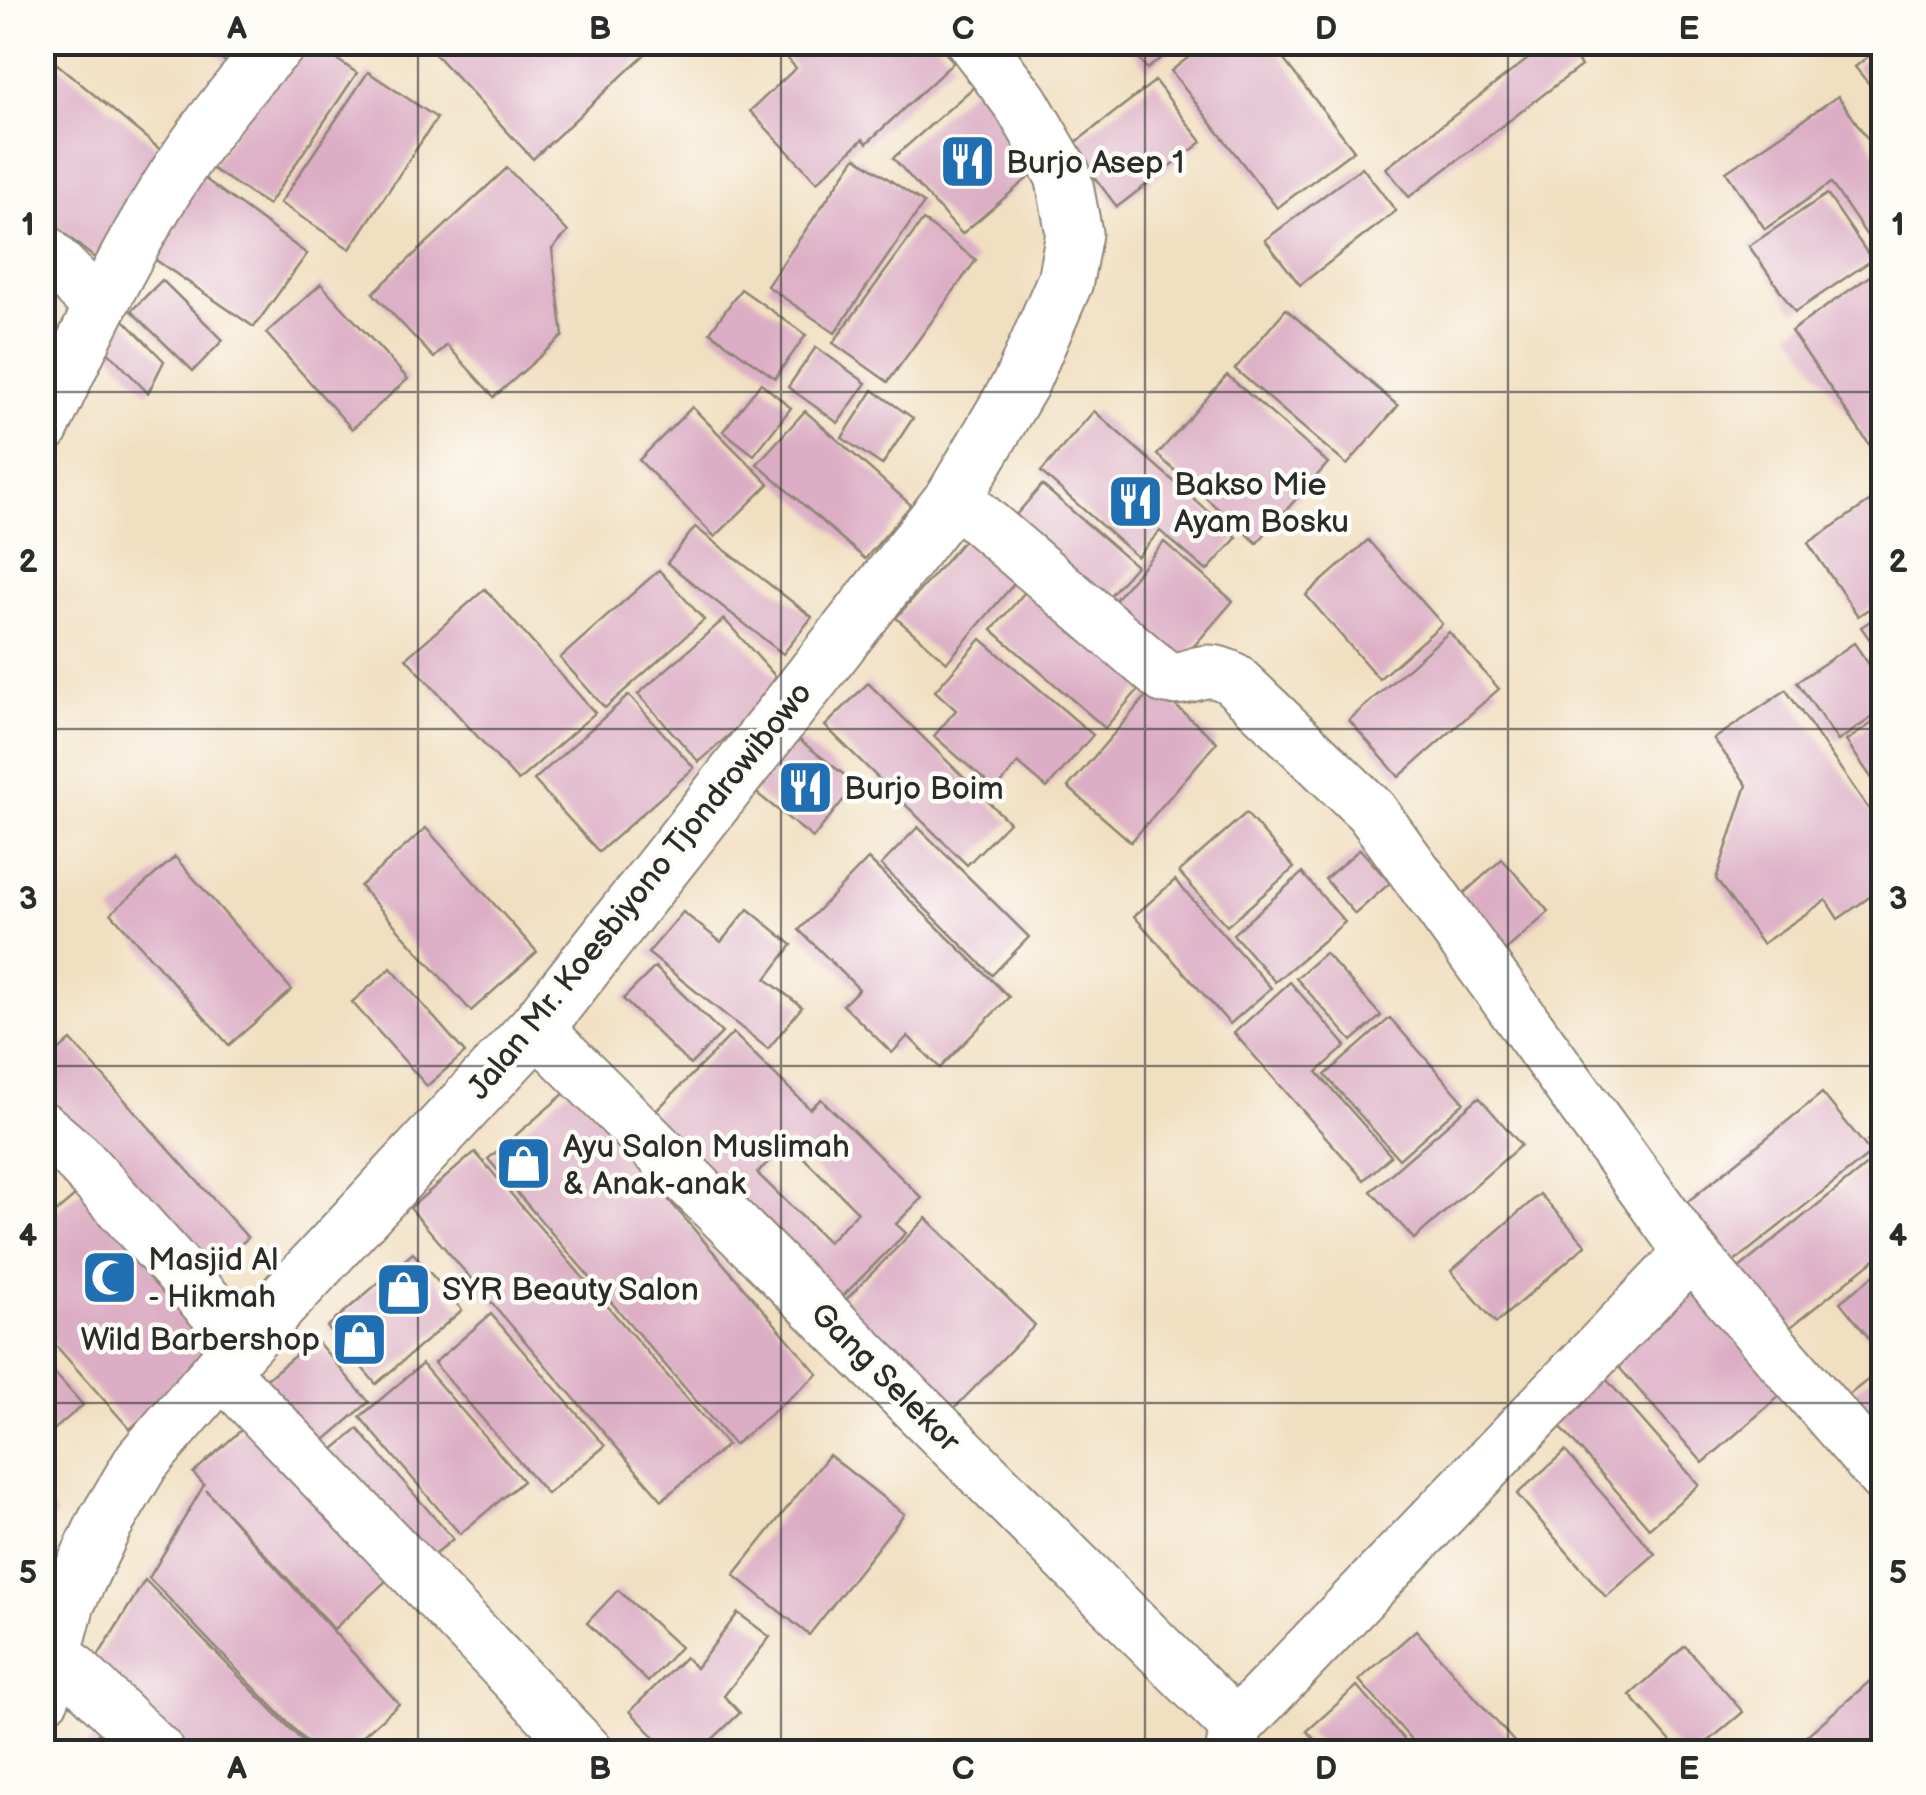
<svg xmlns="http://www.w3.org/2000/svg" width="1926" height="1795" font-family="'Balsamiq Sans',sans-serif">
<rect width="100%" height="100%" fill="#fdfcf7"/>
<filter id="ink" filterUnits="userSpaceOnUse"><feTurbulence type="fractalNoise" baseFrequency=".01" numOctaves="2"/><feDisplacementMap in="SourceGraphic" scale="20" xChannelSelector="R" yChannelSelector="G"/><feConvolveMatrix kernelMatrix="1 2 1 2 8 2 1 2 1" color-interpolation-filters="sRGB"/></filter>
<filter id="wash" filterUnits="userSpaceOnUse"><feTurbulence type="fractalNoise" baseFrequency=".0048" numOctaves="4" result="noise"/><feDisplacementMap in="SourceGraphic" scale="40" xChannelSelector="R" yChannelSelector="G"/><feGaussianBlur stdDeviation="2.25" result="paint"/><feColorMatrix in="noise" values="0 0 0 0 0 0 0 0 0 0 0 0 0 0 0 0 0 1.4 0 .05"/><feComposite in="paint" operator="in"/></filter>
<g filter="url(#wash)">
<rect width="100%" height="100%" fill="#f1dfc1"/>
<g id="blocks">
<g fill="#dcaec5" fill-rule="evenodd">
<path d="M207,42h60l-32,31z"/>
<path d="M294,42h17l46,31 -89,132 -57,-37z"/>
<path d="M446,42h212l-125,117 -99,-106z"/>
<path d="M772,42h163l19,20 -87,81 -4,-4 -46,43 -67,-71 46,-43z"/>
<path d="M1127,42h55l-35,27z"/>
<path d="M1208,42h62l84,108 -77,58 -106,-137z"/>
<path d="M1550,42h13l18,24 -172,131 -23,-29z"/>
<path d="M1884,44v58l-29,-35z"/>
<path d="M45,54l123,102 -62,111 -64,-51z"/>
<path d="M368,72l69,46 -87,131 -70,-46z"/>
<path d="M1155,81l47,61 -85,65 -46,-61z"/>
<path d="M975,86l67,80 -80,68 -69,-76z"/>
<path d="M1838,96l46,67v76l-10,7 -43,-63 -66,46 -39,-57z"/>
<path d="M856,157l68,46 -89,130 -68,-47z"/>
<path d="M1362,167l34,44 -96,74 -35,-45z"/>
<path d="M507,168l61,64 -16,17 11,87 -69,61 -47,-52 -13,13 -61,-65z"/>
<path d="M197,173l110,81 -53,73 -104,-71z"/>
<path d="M1827,194l45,66 -77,52 -46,-66z"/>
<path d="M923,220l53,40 -88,122 -55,-39z"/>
<path d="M1877,271l7,10v185l-93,-135z"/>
<path d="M162,280l61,60 -30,31 -62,-60z"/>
<path d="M321,284l87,95 -56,50 -86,-96z"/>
<path d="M741,289l65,46 -31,43 -65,-46z"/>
<path d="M1286,309l112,97 -51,59 -112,-96z"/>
<path d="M120,316l44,45 -16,32 -45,-47z"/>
<path d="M816,347l50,36 -28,40 -50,-36z"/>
<path d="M1227,375l101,88 -71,80 -100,-88z"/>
<path d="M761,383l30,25 -37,47 -31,-24z"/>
<path d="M873,390l40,28 -31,47 -40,-27z"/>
<path d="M692,407l77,77 -54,53 -76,-77z"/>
<path d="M805,411l106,94 -46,54 -108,-95z"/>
<path d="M1094,411l143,126 -30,34 -47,-40 -23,26 -96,-85z"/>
<path d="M1042,485l94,81 -39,44 -94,-80z"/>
<path d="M1884,492v107l-26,17 -50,-73z"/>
<path d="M979,523l50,43 -82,96 -51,-44z"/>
<path d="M695,527l117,90 -29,37 -116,-91z"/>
<path d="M1368,540l74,84 -63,55 -73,-84z"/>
<path d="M1164,542l69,59 -64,74 -68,-59z"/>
<path d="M659,570l45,50 -99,88 -45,-50z"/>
<path d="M1038,577l114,97 -47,54 -113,-98z"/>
<path d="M485,589l110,124 -77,68 -112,-123z"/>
<path d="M1884,612v48l-23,-33z"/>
<path d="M724,619l60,67 -85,76 -61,-68z"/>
<path d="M1449,632l50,57 -100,88 -50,-57z"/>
<path d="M981,639l112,96 -46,53 -29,-25 -22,27 -62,-54 22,-26 -21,-19z"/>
<path d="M1854,643l30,43v23l-46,32 -41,-59z"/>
<path d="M868,683l141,139 -42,43 -142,-139z"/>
<path d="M1154,687l63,55 -86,100 -63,-55z"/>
<path d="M1786,690l98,141v56l-46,32 -12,-19 -64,44 -46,-65 31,-94 -33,-46z"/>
<path d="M629,695l65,73 -95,84 -65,-72z"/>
<path d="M1884,715v81l-38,-55z"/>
<path d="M797,738l59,46 -43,54 -59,-47z"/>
<path d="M1246,813l48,55 -67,58 -48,-54z"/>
<path d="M918,827l111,110 -37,38 -111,-110z"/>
<path d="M426,828l111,124 -66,59 -111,-125z"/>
<path d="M1360,849l30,34 -35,31 -30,-35z"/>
<path d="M175,857l117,133 -63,55 -118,-132z"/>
<path d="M868,859l141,138 -69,71 -32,-32 -16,17 -49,-48 16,-16 -60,-59z"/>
<path d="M1502,859l47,53 -50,44 -46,-53z"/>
<path d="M1302,873l43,49 -70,60 -42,-48z"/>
<path d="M1175,880l96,108 -41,36 -96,-108z"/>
<path d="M748,909l44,36 -26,34 36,28 -34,42 -120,-96 35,-41 38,30z"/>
<path d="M1325,953l56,63 -29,25 -56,-63z"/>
<path d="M655,967l67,66 -32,32 -67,-66z"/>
<path d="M391,968l74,85 -38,33 -75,-84z"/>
<path d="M1290,982l56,64 -29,26 74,84 -27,24 -130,-147z"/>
<path d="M1390,1018l74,84 -65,57 -74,-84z"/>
<path d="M733,1033l77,76 11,-10 101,99 -26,26 10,9 -79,79 -187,-185zM788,1142l70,70 -30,30 -71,-69z"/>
<path d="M71,1040l177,198 -51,44 -155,-173v-44z"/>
<path d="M572,1087l246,287 -84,71 -246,-286z"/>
<path d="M1822,1093l49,60 -137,109 -48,-59z"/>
<path d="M1479,1097l42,48 -107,94 -43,-48z"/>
<path d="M1884,1128v33l-17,-20z"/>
<path d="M475,1152l252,293 -65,55 -252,-292z"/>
<path d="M1873,1160l11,12v80l-97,78 -49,-61z"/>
<path d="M91,1182l140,157 -101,90 -88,-99v-106z"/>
<path d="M1540,1194l46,51 -90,78 -45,-52z"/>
<path d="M926,1218l109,107 -95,98 -110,-107z"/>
<path d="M413,1253l49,57 -86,74 -49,-57z"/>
<path d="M1884,1267v84l-3,2 -41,-51z"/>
<path d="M1692,1272l100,113 -89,78 -99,-113z"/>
<path d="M491,1314l114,132 -58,48 -113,-131z"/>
<path d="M315,1339l54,63 -51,44 -55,-64z"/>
<path d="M42,1359l41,46 -41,35z"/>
<path d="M422,1364l101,117 -63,53 -100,-117z"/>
<path d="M1884,1367v89l-44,-54z"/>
<path d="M1599,1371l100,114 -50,43 -100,-114z"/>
<path d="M259,1414l141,154 -66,61 -128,-139 193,214 -55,48h-28l-167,-174 55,-93 -11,-12z"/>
<path d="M358,1429l95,110 -37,31 -95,-110z"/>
<path d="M1565,1451l90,103 -49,43 -89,-103z"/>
<path d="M829,1455l75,59 -95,121 -75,-60z"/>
<path d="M42,1499l15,16 -15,13z"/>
<path d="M145,1580l168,172h-127l-91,-91z"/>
<path d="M618,1590l62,57 -32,35 -61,-59z"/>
<path d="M738,1613l32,24 -46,59 16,17 -41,39h-30l-39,-41 55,-54 11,11z"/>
<path d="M1416,1630l107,122h-101l-63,-72z"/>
<path d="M1685,1646l58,66 -47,40h-16l-50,-57z"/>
<path d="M1884,1669v83h-63l-15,-16z"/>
<path d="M1357,1686l58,66h-89l-19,-21z"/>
<path d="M114,1719l32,33h-67z"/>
<path d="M1303,1739l12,13h-27z"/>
</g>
</g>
</g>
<g filter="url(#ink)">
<use href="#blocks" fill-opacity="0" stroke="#8e8576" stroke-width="2.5"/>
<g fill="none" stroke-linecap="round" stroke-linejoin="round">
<defs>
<path id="lane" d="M1882,244l2,3"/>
<g id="street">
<path d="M42,249l57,57"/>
<path d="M42,429c64,-138 130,-278 239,-387"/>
<path d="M954,497l210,180c29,7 35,-17 69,2l138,132 320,442 193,224"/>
<path d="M536,1028l700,698"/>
<path d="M42,1128l34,29 168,186"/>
<path d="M220,1369l367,383"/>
<path d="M54,1651l104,101"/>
<path d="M1232,1752l4,-26 455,-473"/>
</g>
<path id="secondary" d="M42,1696l25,-93 38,-80 37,-62 102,-118 292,-315 418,-531 67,-114 44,-102 9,-48 -11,-58 -42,-72 -46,-61"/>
</defs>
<use href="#lane" stroke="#8e8576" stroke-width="29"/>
<use href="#street" stroke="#8e8576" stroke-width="56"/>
<use href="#secondary" stroke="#8e8576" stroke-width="59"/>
<use href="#lane" stroke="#fff" stroke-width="25"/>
<use href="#street" stroke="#fff" stroke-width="52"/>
<use href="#secondary" stroke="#fff" stroke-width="55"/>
</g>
</g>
<path fill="none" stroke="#2b2b2b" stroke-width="2.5" stroke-opacity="0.55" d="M418,42v1710M781,42v1710M1145,42v1710M1508,42v1710M42,392h1842M42,729h1842M42,1066h1842M42,1403h1842"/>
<defs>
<symbol id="restaurant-square" viewBox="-11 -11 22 22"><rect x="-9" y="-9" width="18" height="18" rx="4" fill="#1f6fb2" stroke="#fdfcf7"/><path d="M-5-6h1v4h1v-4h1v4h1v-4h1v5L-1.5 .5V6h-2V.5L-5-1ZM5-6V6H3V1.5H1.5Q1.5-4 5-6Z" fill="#fff"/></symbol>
<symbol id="shop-square" viewBox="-11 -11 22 22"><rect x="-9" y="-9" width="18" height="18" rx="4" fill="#1f6fb2" stroke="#fdfcf7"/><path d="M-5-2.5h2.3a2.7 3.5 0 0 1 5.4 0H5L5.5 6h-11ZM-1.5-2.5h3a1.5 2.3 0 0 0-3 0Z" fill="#fff"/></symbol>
<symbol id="mosque-square" viewBox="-11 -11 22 22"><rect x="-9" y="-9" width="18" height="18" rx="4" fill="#1f6fb2" stroke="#fdfcf7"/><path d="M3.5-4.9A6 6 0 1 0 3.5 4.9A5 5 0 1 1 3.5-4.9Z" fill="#fff"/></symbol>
</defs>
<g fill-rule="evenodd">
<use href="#restaurant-square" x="936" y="130" width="63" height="63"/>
<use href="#restaurant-square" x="1104" y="470" width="63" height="63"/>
<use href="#restaurant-square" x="774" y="756" width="63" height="63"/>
<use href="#shop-square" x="492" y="1132" width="63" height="63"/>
<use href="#mosque-square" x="78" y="1246" width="63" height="63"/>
<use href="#shop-square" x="372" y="1258" width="63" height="63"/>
<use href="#shop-square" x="328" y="1308" width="63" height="63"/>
</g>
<g text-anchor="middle" stroke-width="9" stroke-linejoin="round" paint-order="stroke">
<g font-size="32" fill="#2b2b2b" stroke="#fdfcf7" text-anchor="start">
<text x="1006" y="173">Burjo Asep 1</text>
<text x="1174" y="495">Bakso Mie<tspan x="1174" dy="37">Ayam Bosku</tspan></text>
<text x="844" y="799">Burjo Boim</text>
<text x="563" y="1157">Ayu Salon Muslimah<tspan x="563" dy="37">&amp; Anak-anak</tspan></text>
<text x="148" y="1270">Masjid Al<tspan x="148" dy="37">- Hikmah</tspan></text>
<text x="442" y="1300">SYR Beauty Salon</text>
<text x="320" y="1350" text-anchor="end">Wild Barbershop</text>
</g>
<g font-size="32" fill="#2b2b2b" stroke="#fdfcf7">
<text transform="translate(639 890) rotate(-51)" y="11">Jalan Mr. Koesbiyono Tjondrowibowo</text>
<text transform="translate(886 1377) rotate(45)" y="11">Gang Selekor</text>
</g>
</g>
<rect width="1926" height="1795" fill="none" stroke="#fdfcf7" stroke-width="110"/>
<rect x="55" y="55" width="1816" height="1685" fill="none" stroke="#2b2b2b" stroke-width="4"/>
<g font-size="32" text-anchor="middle" font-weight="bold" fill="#2b2b2b">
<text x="237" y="39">A</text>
<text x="600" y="39">B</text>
<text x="963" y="39">C</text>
<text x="1326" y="39">D</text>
<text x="1689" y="39">E</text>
<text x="28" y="235">1</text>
<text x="1898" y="235">1</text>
<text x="28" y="572">2</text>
<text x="1898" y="572">2</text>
<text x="28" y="909">3</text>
<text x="1898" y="909">3</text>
<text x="28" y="1246">4</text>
<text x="1898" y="1246">4</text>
<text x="28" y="1583">5</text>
<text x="1898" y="1583">5</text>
<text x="237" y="1779">A</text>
<text x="600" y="1779">B</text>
<text x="963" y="1779">C</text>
<text x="1326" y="1779">D</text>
<text x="1689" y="1779">E</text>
</g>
</svg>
